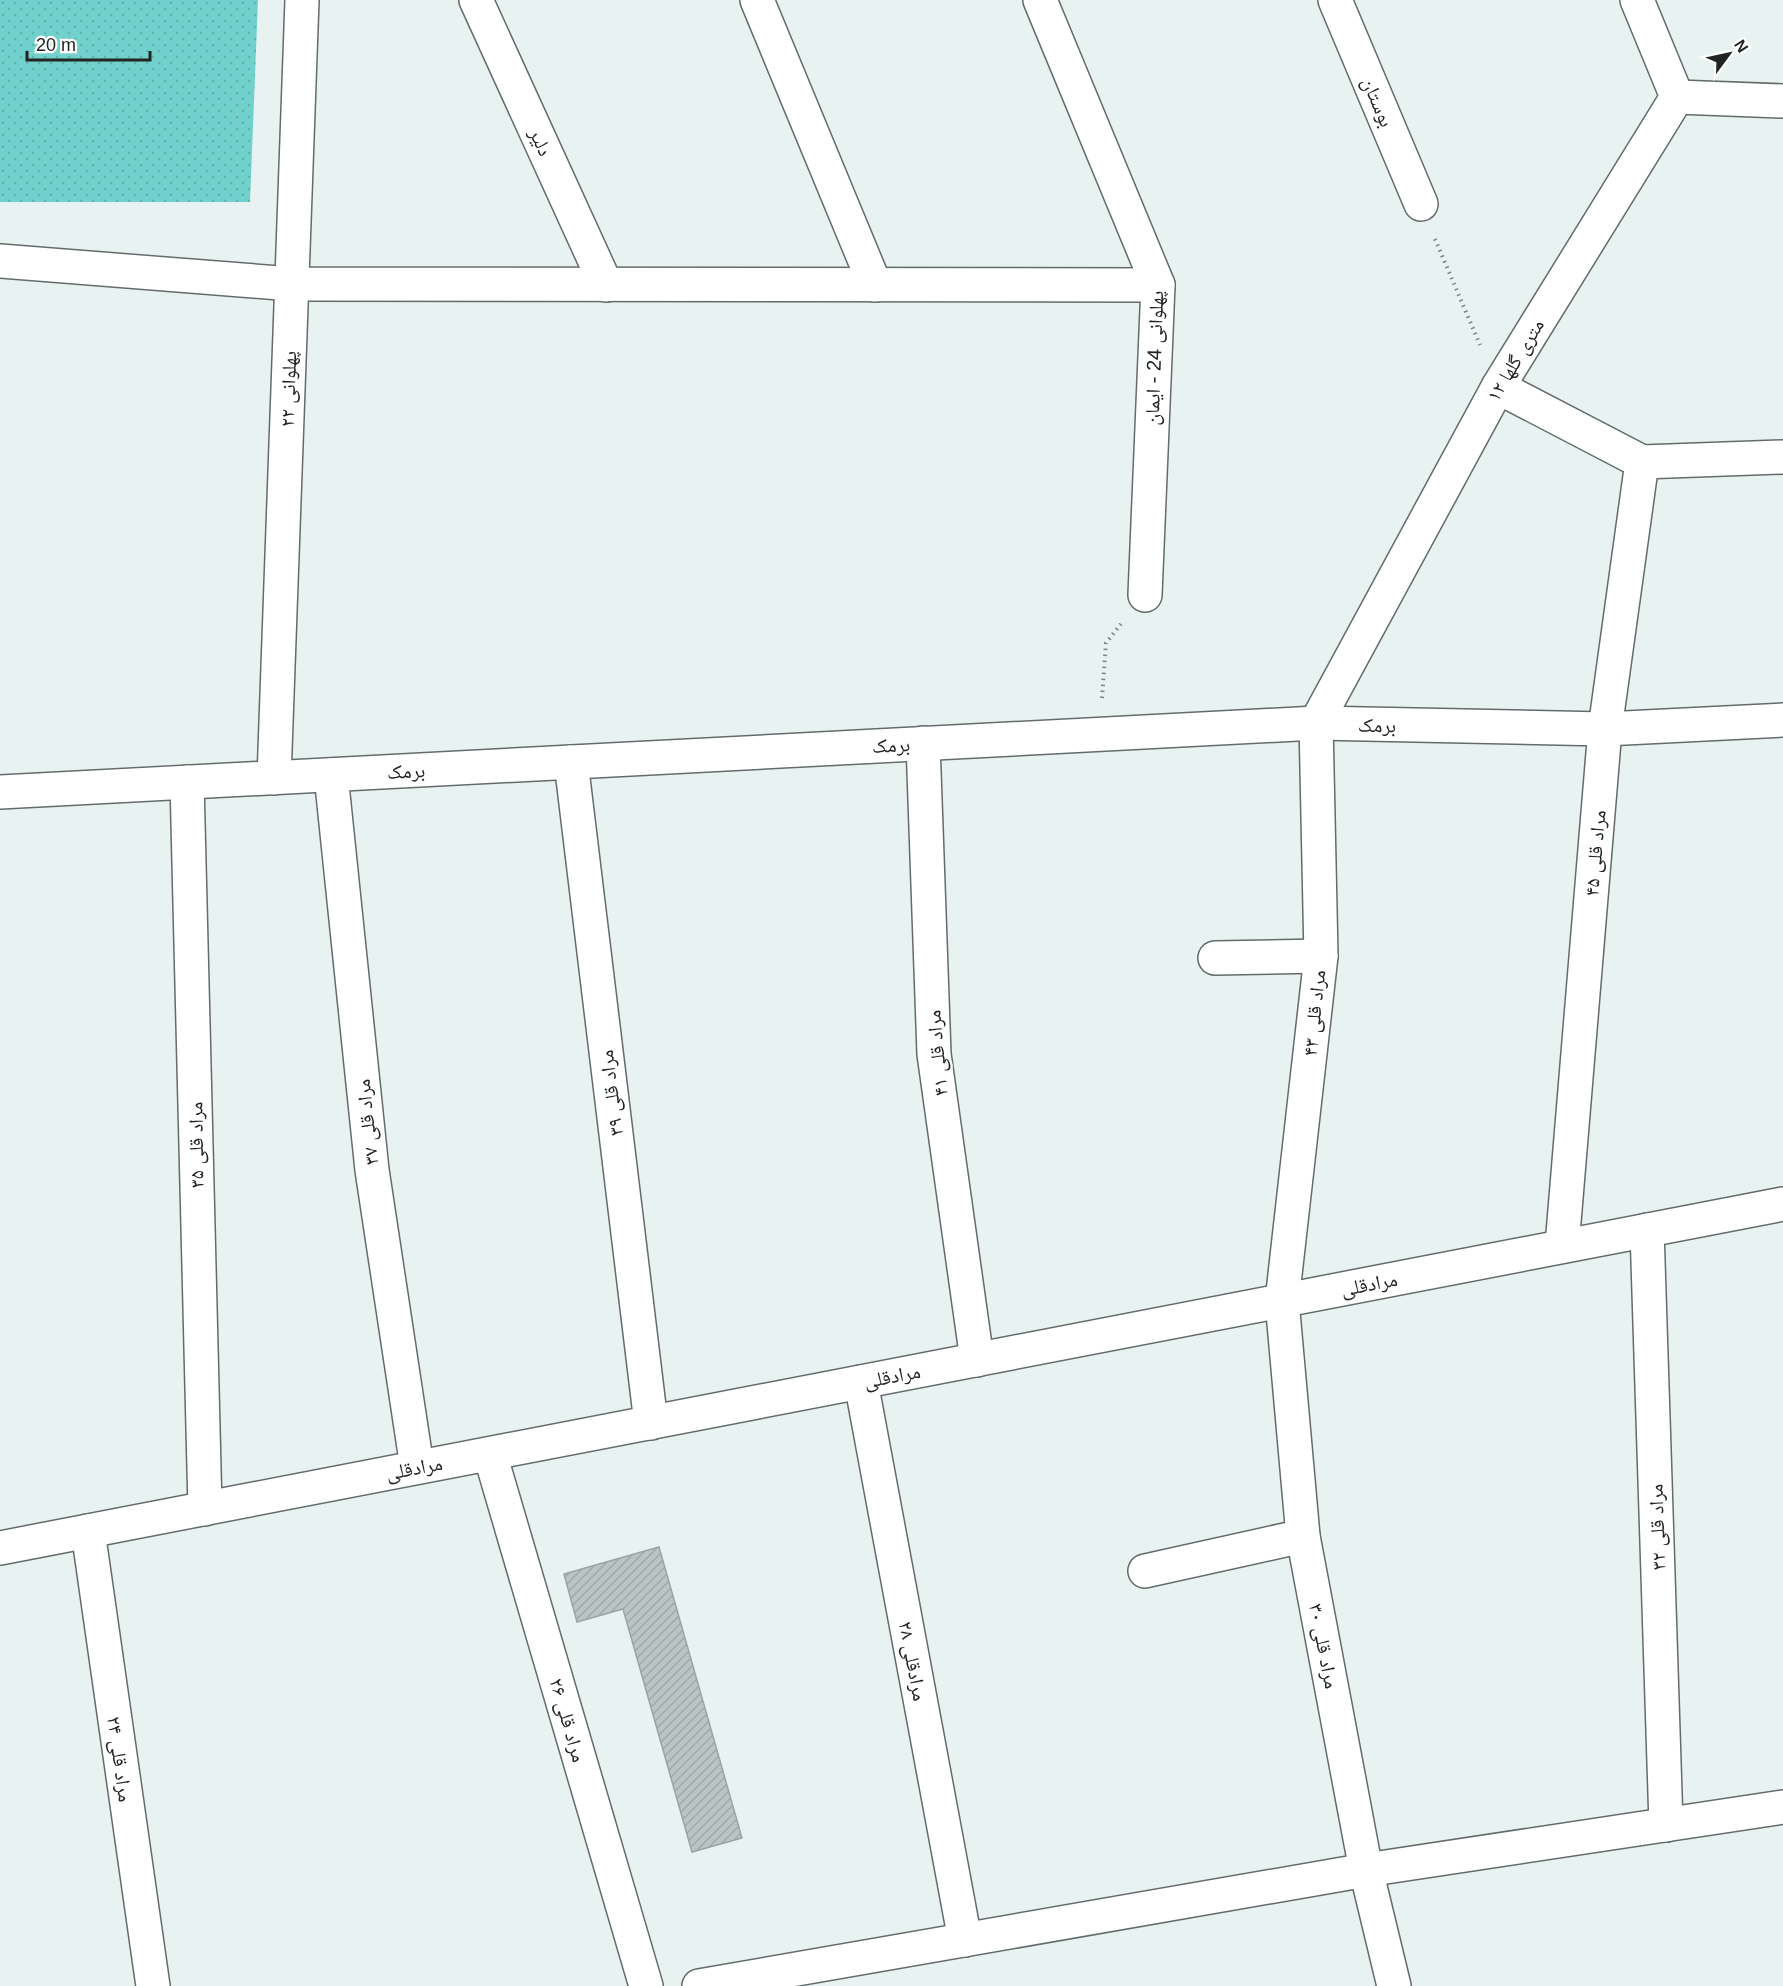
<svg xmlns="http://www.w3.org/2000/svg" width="1783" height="1986" font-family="Arial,'Noto Naskh Arabic',sans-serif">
<defs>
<pattern id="grass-dots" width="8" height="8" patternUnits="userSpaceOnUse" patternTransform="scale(1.5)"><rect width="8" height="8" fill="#71d2cd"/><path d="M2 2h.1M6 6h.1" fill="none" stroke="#62b4b0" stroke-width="1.8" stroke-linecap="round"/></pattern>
<pattern id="building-hatch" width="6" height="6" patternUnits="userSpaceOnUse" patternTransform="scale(1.5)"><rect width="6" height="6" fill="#bbc4c4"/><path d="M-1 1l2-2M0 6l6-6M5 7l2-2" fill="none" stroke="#a0a8a8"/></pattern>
</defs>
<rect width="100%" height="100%" fill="#e8f2f1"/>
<path fill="url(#grass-dots)" d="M0,0h258l-8,202h-250z"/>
<path fill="url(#building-hatch)" stroke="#9ba4a3" stroke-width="1.5" d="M659,1547l83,291 -50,14 -69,-243 -46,13 -13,-48z"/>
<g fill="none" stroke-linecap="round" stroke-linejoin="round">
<defs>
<g id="minor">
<path d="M476,0l130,285"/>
<path d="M757,0l118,285"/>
<path d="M1040,0l118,285 -13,310"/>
<path d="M1335,0l86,204"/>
<path d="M1677,97l106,4"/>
<path d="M0,261l292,23 866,1"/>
<path d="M1498,387l144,75 141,-5"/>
<path d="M923,743l11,311 43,306"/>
<path d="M571,762l80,661"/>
<path d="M331,775l41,395 45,297"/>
<path d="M274,778l28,-778"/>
<path d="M187,782l18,727"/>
<path d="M0,792l1316,-69 289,6 178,-9"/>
<path d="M1215,958l106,-2"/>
<path d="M1647,1230l19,595"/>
<path d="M1562,1246l43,-517 37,-267"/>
<path d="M861,1382l104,558"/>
<path d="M88,1531l65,455"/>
<path d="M1145,1571l158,-35"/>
<path d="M699,1986l667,-116 417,-63"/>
<path d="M1394,1986l-28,-116 -63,-334 -21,-235 39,-345 -5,-233 182,-336 179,-290 -40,-97"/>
</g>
<g id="tertiary">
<path d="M490,1454l156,532"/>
<path d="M0,1548l1783,-344"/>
</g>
</defs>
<use href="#minor" stroke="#636c6b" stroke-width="36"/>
<use href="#tertiary" stroke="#636c6b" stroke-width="36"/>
<g stroke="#7e8584" stroke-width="4" stroke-dasharray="1.5 4.5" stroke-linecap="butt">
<path d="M1435,239l45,106"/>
<path d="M1102,698l4,-55 15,-19"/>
</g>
<use href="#minor" stroke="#fff" stroke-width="33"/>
<use href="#tertiary" stroke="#fff" stroke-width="33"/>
</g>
<g text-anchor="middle" stroke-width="4.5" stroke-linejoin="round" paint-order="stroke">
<g font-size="20" fill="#202423" stroke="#fff">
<text transform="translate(1378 102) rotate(67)" y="7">بوستان</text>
<text transform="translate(541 142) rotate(66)" y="7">دلیر</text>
<text transform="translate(1154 358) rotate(-88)" y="7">پهلوانی 24 - ایمان</text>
<text transform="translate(1515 360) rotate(-59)" y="7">۱۲ متری گلها</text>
<text transform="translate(288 389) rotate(-88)" y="7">پهلوانی ۲۲</text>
<text transform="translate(1377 725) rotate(1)" y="7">برمک</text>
<text transform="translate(891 745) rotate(-3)" y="7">برمک</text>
<text transform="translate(406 771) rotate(-3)" y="7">برمک</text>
<text transform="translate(1595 853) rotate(-85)" y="7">مراد قلی ۴۵</text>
<text transform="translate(1314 1013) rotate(-84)" y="7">مراد قلی ۴۳</text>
<text transform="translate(937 1053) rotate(-95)" y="7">مراد قلی ۴۱</text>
<text transform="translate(611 1093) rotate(-97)" y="7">مراد قلی ۳۹</text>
<text transform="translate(367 1122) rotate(-96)" y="7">مراد قلی ۳۷</text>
<text transform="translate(196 1145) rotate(-91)" y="7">مراد قلی ۳۵</text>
<text transform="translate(1369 1284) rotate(-11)" y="7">مرادقلی</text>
<text transform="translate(892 1376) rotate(-11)" y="7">مرادقلی</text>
<text transform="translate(414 1468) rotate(-11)" y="7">مرادقلی</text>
<text transform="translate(1657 1527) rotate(-92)" y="7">مراد قلی ۳۲</text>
<text transform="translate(1324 1646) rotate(79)" y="7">مراد قلی ۳۰</text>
<text transform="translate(913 1661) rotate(79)" y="7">مرادقلی ۲۸</text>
<text transform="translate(568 1720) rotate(74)" y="7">مراد قلی ۲۶</text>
<text transform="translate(120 1759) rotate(82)" y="7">مراد قلی ۲۴</text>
</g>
</g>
<g transform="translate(1729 54) rotate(57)" stroke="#ffffff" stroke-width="4.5" paint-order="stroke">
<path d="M0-4.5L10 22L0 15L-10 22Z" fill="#202423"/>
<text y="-9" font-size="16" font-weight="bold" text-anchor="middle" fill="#202423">N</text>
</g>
<path d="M27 51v9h123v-9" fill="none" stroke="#202423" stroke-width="3"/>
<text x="36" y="51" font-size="18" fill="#202423" stroke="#ffffff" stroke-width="4.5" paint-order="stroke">20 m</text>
</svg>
